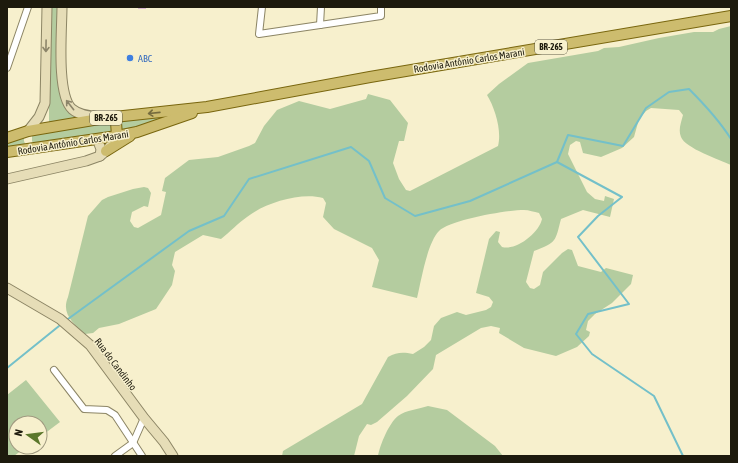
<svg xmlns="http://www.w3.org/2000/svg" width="738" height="463" font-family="'Asap Condensed',sans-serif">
<rect width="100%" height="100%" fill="#f7f0cd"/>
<g fill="#b4cc9f">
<path d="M49,7h11v47l11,58 4,6 -26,4z"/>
<path d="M731,26v139c-11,-5 -46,-17 -50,-28 -3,-7 0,-14 2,-22l-4,-5 -28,-2 -5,3 -7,8 -5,18 -12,11 -21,9 -18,-4 -3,-11 -4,-1 -6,4 -2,9 19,38 8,7 9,2 1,-5 9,3 -4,18 -27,-7 -22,9c-6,23 -4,23 -27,32l-8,31 4,6 4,1 6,-4 3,-13 19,-19 6,-4 4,1 6,16 23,6 5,-4 27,7 -2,9 -19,19 -17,11 -7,7 -2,9 4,2 -1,4 -12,11 -21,9 -32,-8 -25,-15 1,-5 -9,-2 -10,2 -45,27 -3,14 -26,27 -30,26 -6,3 -4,-1 -8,12 -5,20h-72l1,-5 79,-47 26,-47c9,-5 15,-5 25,-3l11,-7 7,-7 3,-14 7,-8 16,-6 9,3 20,-5 5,-3 2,-5 -4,-5 -13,-4 13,-54 7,-8 4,1 -2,10 4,5c14,4 37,-14 40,-28l-3,-6c-5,-1 -10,-3 -15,-3 -17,0 -74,10 -85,21 -12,12 -18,51 -22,67l-45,-11 7,-27 -7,-12 -38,-19 -11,-12 3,-14 -3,-5c-23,-6 -58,5 -76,19 -9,6 -17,15 -26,22l-18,-4 -28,17 -3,13 3,6 -3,14 -16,24 -37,15 -20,4 -6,5 -8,1c-12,-11 -24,-20 -17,-37l20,-81 14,-16 6,-3 25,-8 11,-2 4,1 3,5 -3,14 -4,-1 -12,6 -2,9 4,6 4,1 23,-13 5,-23 -4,-1 3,-13 24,-18 29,-3 31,-11 6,-3 9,-17 13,-16 22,-9 31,8 36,-10 2,-5 22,6 18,23 -4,18h-5l-6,22 6,16 7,11 4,1 88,-45c4,-15 -3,-38 -11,-51l12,-11 29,-21 70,-12 6,-3 15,-1 40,-9 35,-6h19l6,-3z"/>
<path d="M193,112l-74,22 3,-8 -2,-6z"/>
<path d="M109,122l3,1v8l-2,2 -77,10 -1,-2v-6z"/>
<path d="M24,134v7l2,5 -19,2v-10z"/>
<path d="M26,380l34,42 -20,15v-14h-24v24h10l-12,9h-7v-61z"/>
<path d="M428,406l19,4 48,36 8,10h-125c2,-11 11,-33 20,-40 8,-6 21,-7 30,-10z"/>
</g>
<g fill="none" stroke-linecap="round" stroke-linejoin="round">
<g stroke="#74c0c9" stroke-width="2">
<path d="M557,162l11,-27 55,11 23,-38 23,-16 20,-3c16,16 30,31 42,50"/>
<path d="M68,319l121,-88 35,-15 25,-37 102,-32 18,14 16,37 30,18 55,-15 87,-39 65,35 -24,19 -20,21 51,67 -41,10 -12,20 16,20 62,42 29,60"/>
<path d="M7,368l52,-42"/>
</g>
</g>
<rect fill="#d9b8ce" x="138" y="7" width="8" height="2"/>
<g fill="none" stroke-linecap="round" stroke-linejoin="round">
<defs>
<g id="street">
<path d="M262,7l-3,27 122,-18v-9"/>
<path d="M320,25l1,-18"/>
<path d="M7,68l21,-61"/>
<path d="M54,370l30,39 23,1 8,5 27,41"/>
<path d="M115,456l18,-13 11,-25"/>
</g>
<g id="secondary">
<path d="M62,7c0,22 -6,87 10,102 8,7 20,7 29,8"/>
<path d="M28,131l11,-14 6,-14 2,-96"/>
<path d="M97,139l4,10 -1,7"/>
<path d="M7,179l79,-18 14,-5 6,-5 4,-5"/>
<path d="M7,288l53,31 30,26 54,73 20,24 9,14"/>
</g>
<g id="primary">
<path d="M105,118l7,1 4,3 1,14"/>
<path d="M7,138l21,-7 77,-13 102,-11 163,-30 361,-61"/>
<path d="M106,151l24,-15"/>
<path d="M7,152l110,-16 20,-4 55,-19"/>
</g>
</defs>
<use href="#street" stroke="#8c8565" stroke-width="8"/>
<use href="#secondary" stroke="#8c8565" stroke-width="11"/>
<use href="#primary" stroke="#79660e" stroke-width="12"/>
<use href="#street" stroke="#fff" stroke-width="6"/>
<use href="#secondary" stroke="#e6ddb7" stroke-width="9"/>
<use href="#primary" stroke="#cdbc6e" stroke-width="10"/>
</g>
<defs><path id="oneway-shaft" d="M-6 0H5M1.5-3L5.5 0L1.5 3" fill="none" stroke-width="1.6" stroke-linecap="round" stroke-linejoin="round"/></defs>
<g stroke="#8c856a">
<use href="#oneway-shaft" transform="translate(46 46) rotate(91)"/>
<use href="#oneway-shaft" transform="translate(70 105) rotate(-128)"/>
</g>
<use stroke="#756b3e" href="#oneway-shaft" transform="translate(154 113) rotate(174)"/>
<circle fill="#3f7fe0" stroke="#f7f0cd" stroke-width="1.5" cx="130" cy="58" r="4"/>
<g text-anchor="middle" stroke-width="3" stroke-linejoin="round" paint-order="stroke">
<g fill="#f7f0cd" stroke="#5e5a47" stroke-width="1">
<rect x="535" y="40" width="32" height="14" rx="3"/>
<rect x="90" y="111" width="32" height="14" rx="3"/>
</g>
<g font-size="9" font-weight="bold" fill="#1d1a0d">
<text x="551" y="50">BR-265</text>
<text x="106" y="121">BR-265</text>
</g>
<g font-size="10" fill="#366cbe" stroke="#f7f0cd" text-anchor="start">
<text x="138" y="62">ABC</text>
</g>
<g font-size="10" fill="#1d1a0d" stroke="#f7f0cd">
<text transform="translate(469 60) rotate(-9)" y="4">Rodovia Antônio Carlos Marani</text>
<text transform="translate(73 142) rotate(-9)" y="4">Rodovia Antônio Carlos Marani</text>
<text transform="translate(116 364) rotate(53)" y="4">Rua do Candinho</text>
</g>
</g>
<rect width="738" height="463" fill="none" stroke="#1d1a0d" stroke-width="16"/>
<g transform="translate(28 435) rotate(284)"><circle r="19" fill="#f7f0cd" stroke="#a09a80"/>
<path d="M0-3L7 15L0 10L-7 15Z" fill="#5b772b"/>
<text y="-6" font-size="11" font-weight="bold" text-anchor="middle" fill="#1d1a0d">N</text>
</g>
</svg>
